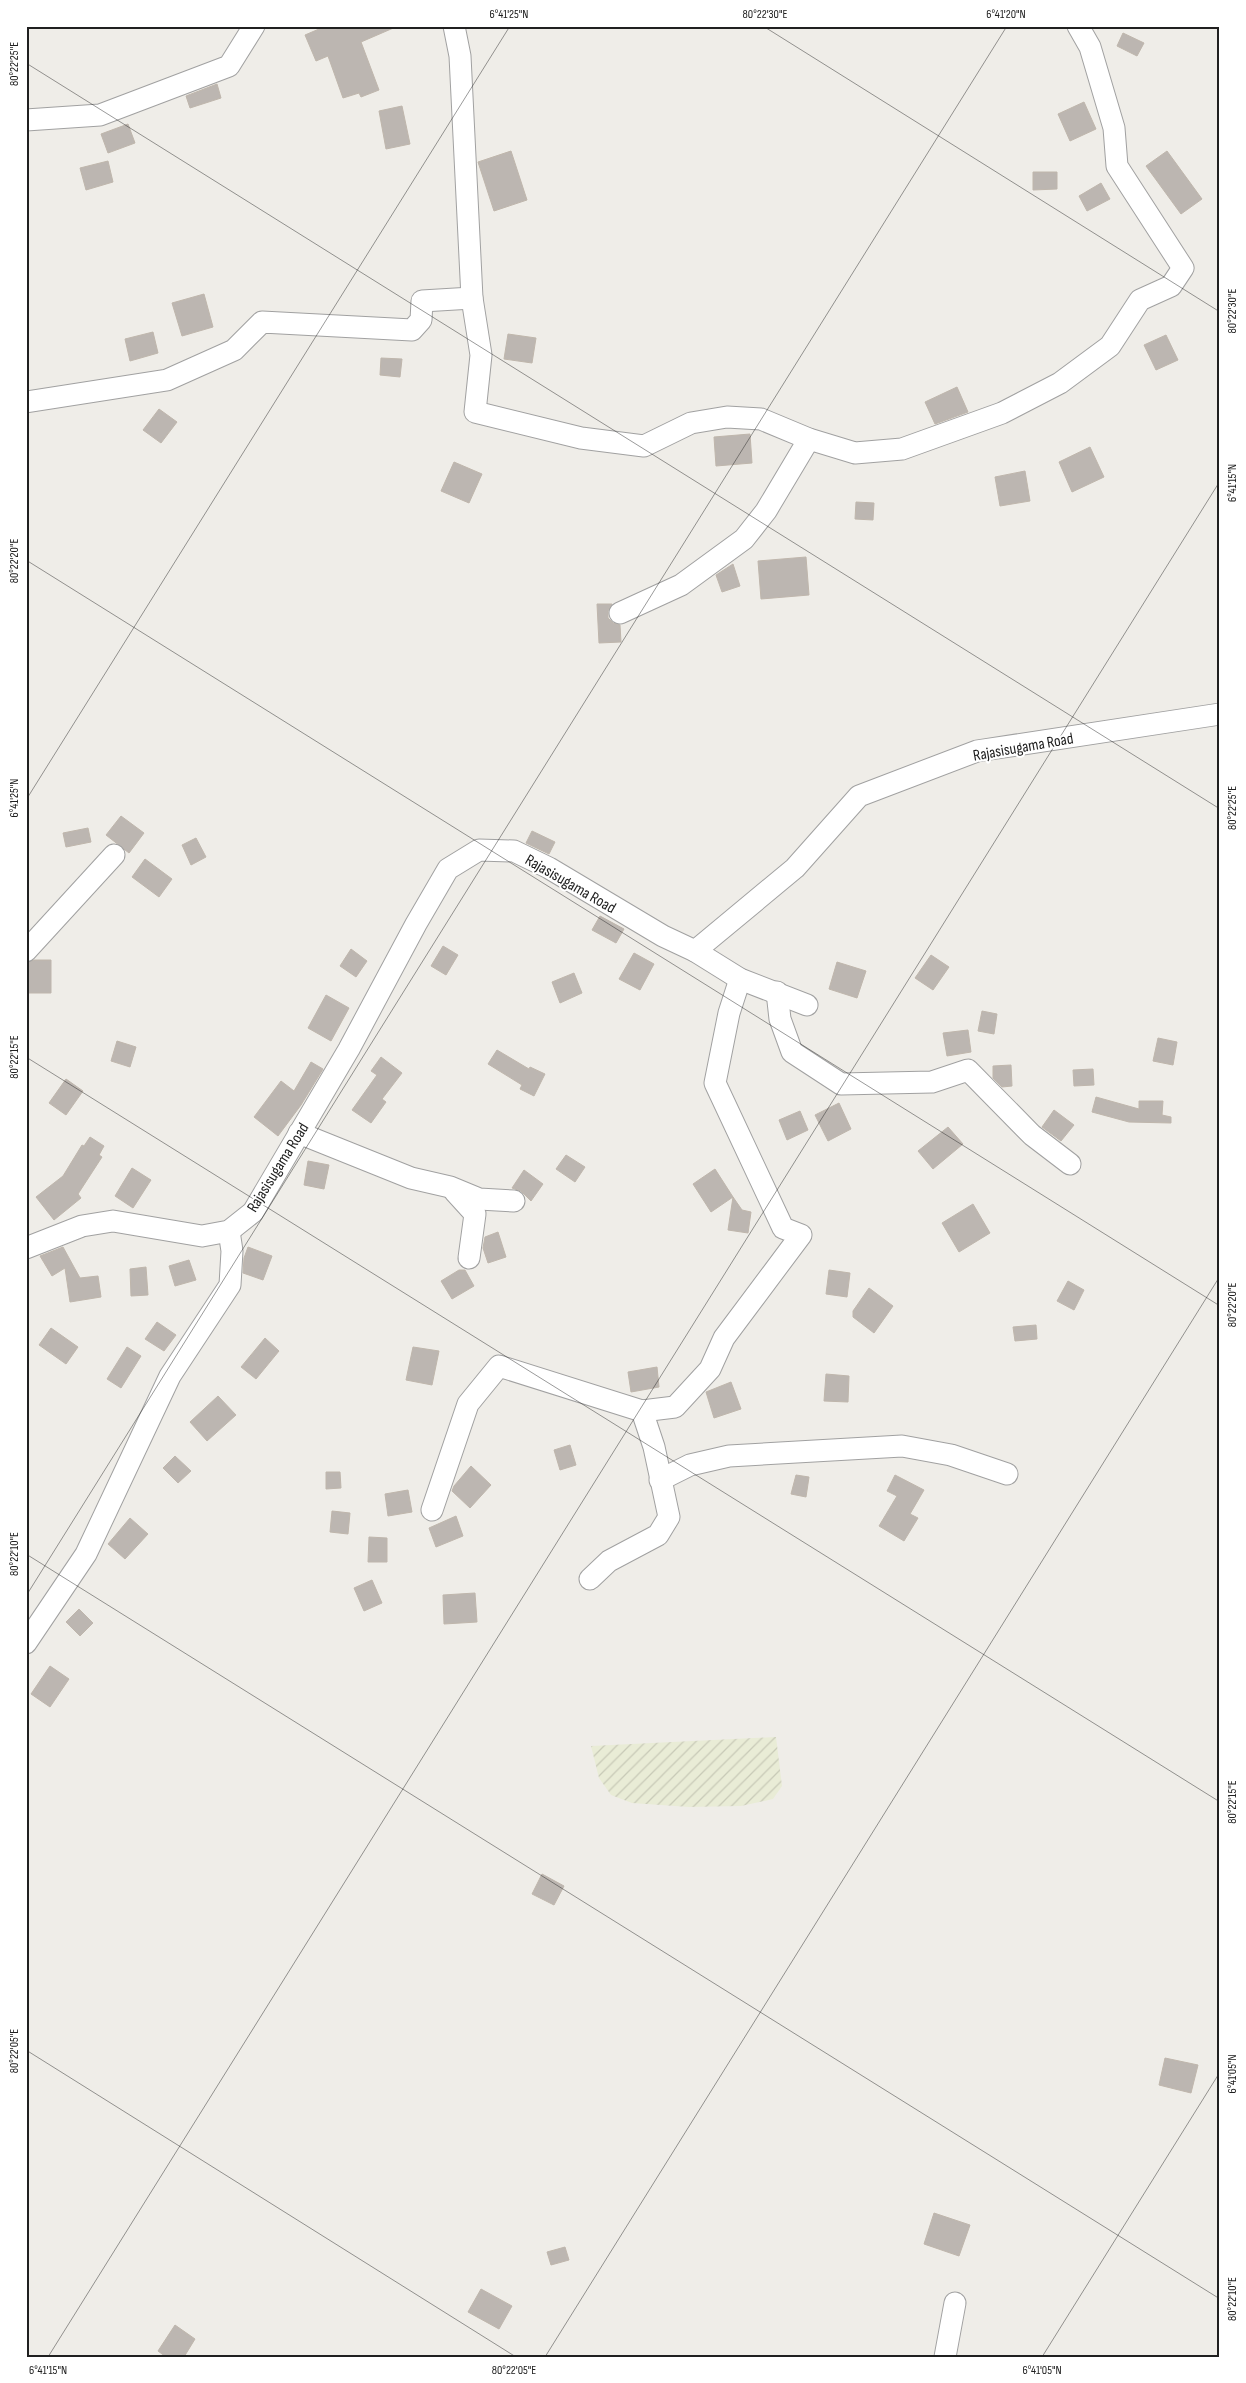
<svg xmlns="http://www.w3.org/2000/svg" width="1246" height="2383" font-family="'Sofia Sans Condensed',sans-serif">
<defs>
<pattern id="farmland-furrows" width="10" height="10" patternUnits="userSpaceOnUse" patternTransform="scale(1.25)"><rect width="10" height="10" fill="#e9ecd6"/><path d="M-1 1l2-2M0 10L10 0M9 11l2-2" fill="none" stroke="#c8cab7"/></pattern>
</defs>
<rect width="100%" height="100%" fill="#efede8"/>
<path fill="url(#farmland-furrows)" d="M776,1737l6,49 -9,13 -32,7 -52,1 -57,-4 -21,-8 -12,-17 -8,-32z"/>
<g fill="#bcb6b1" stroke="#bfb6ac">
<path d="M326,26h72l-37,16 18,48 -18,7 -2,-4 -16,5 -15,-42 -12,5 -11,-26z"/>
<path d="M1123,33l21,10 -7,13 -20,-10z"/>
<path d="M217,84l4,14 -31,10 -4,-12z"/>
<path d="M1084,102l12,27 -26,12 -12,-27z"/>
<path d="M402,106l8,38 -24,5 -7,-38z"/>
<path d="M128,124l7,19 -27,10 -7,-19z"/>
<path d="M511,151l16,49 -33,11 -16,-49z"/>
<path d="M1167,151l35,48 -21,15 -35,-48z"/>
<path d="M108,161l5,21 -27,8 -6,-22z"/>
<path d="M1033,172h24v17l-24,1z"/>
<path d="M1101,183l9,16 -23,12 -8,-15z"/>
<path d="M204,294l9,33 -31,9 -10,-33z"/>
<path d="M153,332l5,21 -28,8 -5,-22z"/>
<path d="M508,334l28,4 -4,25 -28,-4z"/>
<path d="M1166,335l12,25 -22,10 -12,-25z"/>
<path d="M381,358l21,1 -2,18 -20,-2z"/>
<path d="M957,387l11,25 -33,12 -10,-22z"/>
<path d="M159,409l18,13 -16,21 -18,-13z"/>
<path d="M750,434l2,29 -36,3 -2,-29z"/>
<path d="M1090,447l14,30 -32,15 -13,-30z"/>
<path d="M454,462l28,12 -13,29 -28,-12z"/>
<path d="M1025,471l5,30 -30,5 -5,-29z"/>
<path d="M856,502l18,1 -1,17 -18,-1z"/>
<path d="M806,557l3,38 -48,4 -3,-38z"/>
<path d="M733,564l7,22 -18,6 -6,-17z"/>
<path d="M597,604h15l-4,7v7l5,5 7,2 1,17 -22,1z"/>
<path d="M121,816l23,17 -15,20 -23,-18z"/>
<path d="M88,828l3,14 -25,5 -3,-14z"/>
<path d="M532,831l23,11 -6,12 -23,-11z"/>
<path d="M196,838l10,19 -15,8 -9,-20z"/>
<path d="M145,859l27,20 -13,18 -27,-20z"/>
<path d="M600,916l24,13 -8,14 -24,-13z"/>
<path d="M443,946l15,9 -12,20 -15,-9z"/>
<path d="M351,949l16,12 -11,16 -16,-11z"/>
<path d="M634,953l20,11 -14,26 -21,-11z"/>
<path d="M931,955l18,12 -16,23 -18,-12z"/>
<path d="M34,960h17v33h-24l-1,-30z"/>
<path d="M837,962l29,9 -9,27 -28,-9z"/>
<path d="M574,973l8,20 -22,10 -8,-21z"/>
<path d="M326,995l23,13 -18,33 -23,-13z"/>
<path d="M982,1011l15,3 -3,20 -16,-3z"/>
<path d="M968,1030l3,22 -24,4 -4,-23z"/>
<path d="M1158,1038l19,4 -4,23 -20,-4z"/>
<path d="M117,1041l19,6 -6,20 -19,-6z"/>
<path d="M497,1050l32,19 1,-2 15,7 -11,22 -14,-7 2,-4 -34,-21z"/>
<path d="M381,1057l21,16 -20,26 4,3 -15,21 -19,-13 25,-35 -6,-4z"/>
<path d="M311,1062l12,7 -22,36 -23,31 -24,-19 27,-36 13,10z"/>
<path d="M1011,1065l1,21 -10,1 -9,-9v-12z"/>
<path d="M1093,1069l1,16 -20,1 -1,-16z"/>
<path d="M66,1079l17,12 -17,24 -17,-12z"/>
<path d="M1096,1097l43,12v-8h24l-1,14 9,2v6l-42,-1 -37,-10z"/>
<path d="M839,1103l12,26 -23,12 -13,-26z"/>
<path d="M1054,1110l20,15 -13,16 -19,-14z"/>
<path d="M800,1111l8,19 -21,10 -8,-20z"/>
<path d="M948,1127l15,17 -30,25 -15,-18z"/>
<path d="M90,1137l14,9 -5,9 3,2 -24,37 3,4 -27,22 -18,-23 27,-21 19,-31 2,1z"/>
<path d="M566,1155l19,12 -10,15 -19,-13z"/>
<path d="M308,1161l21,4 -5,24 -20,-4z"/>
<path d="M132,1168l19,12 -18,28 -18,-12z"/>
<path d="M715,1169l18,28 -22,15 -18,-28z"/>
<path d="M524,1170l19,14 -12,17 -10,-10 -9,-3z"/>
<path d="M733,1197l9,13 9,2 -3,21 -20,-3z"/>
<path d="M973,1204l17,29 -31,19 -17,-29z"/>
<path d="M498,1232l8,25 -18,6 -5,-15 2,-11z"/>
<path d="M63,1247l17,31 18,-2 3,21 -31,5 -5,-34 -13,8 -12,-20z"/>
<path d="M248,1247l24,9 -9,24 -20,-7 1,-15z"/>
<path d="M189,1260l7,20 -21,6 -6,-20z"/>
<path d="M146,1267l2,28 -17,1 -1,-27z"/>
<path d="M459,1270h6l9,16 -22,13 -11,-18z"/>
<path d="M829,1270l21,3 -3,24 -21,-3z"/>
<path d="M1068,1281l16,9 -10,20 -17,-9z"/>
<path d="M869,1288l24,18 -19,27 -21,-16v-6z"/>
<path d="M157,1322l19,13 -12,16 -19,-12z"/>
<path d="M1036,1325l1,14 -22,2 -2,-14z"/>
<path d="M51,1328l27,19 -12,17 -27,-19z"/>
<path d="M265,1338l14,13 -23,28 -15,-12z"/>
<path d="M127,1347l14,9 -20,32 -14,-9z"/>
<path d="M413,1347l26,4 -7,34 -26,-5z"/>
<path d="M657,1367l2,20 -28,5 -3,-20z"/>
<path d="M826,1374l23,2 -1,26 -24,-1z"/>
<path d="M731,1382l10,27 -27,9 -8,-26z"/>
<path d="M218,1396l18,19 -29,26 -17,-19z"/>
<path d="M570,1445l6,20 -16,5 -6,-20z"/>
<path d="M175,1456l16,15 -13,12 -15,-15z"/>
<path d="M471,1466l20,19 -21,23 -18,-17 2,-5z"/>
<path d="M326,1472h14l1,16 -15,1z"/>
<path d="M796,1475l13,2 -3,20 -15,-3z"/>
<path d="M895,1475l29,15 -14,24 8,4 -14,23 -25,-15 18,-30 -10,-5z"/>
<path d="M408,1490l4,22 -24,4 -3,-22z"/>
<path d="M332,1511l18,2 -2,21 -18,-2z"/>
<path d="M456,1516l7,20 -27,11 -7,-19z"/>
<path d="M130,1518l18,16 -23,25 -17,-15z"/>
<path d="M369,1537l18,1v24h-19z"/>
<path d="M372,1580l10,23 -18,8 -10,-23z"/>
<path d="M475,1593l2,29 -33,2 -1,-29z"/>
<path d="M79,1609l14,14 -13,13 -14,-14z"/>
<path d="M50,1666l19,13 -19,28 -19,-13z"/>
<path d="M542,1874l22,12 -10,19 -22,-11z"/>
<path d="M1165,2058l33,7 -7,28 -32,-8z"/>
<path d="M934,2213l36,12 -11,31 -35,-12z"/>
<path d="M565,2247l4,13 -18,5 -4,-13z"/>
<path d="M481,2289l31,17 -13,23 -31,-17z"/>
<path d="M175,2325l20,14 -11,18h-18l-8,-6z"/>
</g>
<g fill="none" stroke-linecap="round" stroke-linejoin="round">
<defs>
<g id="minor">
<path d="M454,26l6,30 12,242 9,57 -6,57 106,26 63,8 47,-23 36,-6 34,2 48,20 46,14 47,-4 100,-36 58,-30 50,-37 30,-46 31,-14 12,-18 -66,-102 -3,-38 -24,-81 -12,-21"/>
<path d="M26,120l74,-5 129,-49 25,-40"/>
<path d="M26,402l141,-22 67,-30 28,-28 150,8 9,-10 1,-19 50,-3"/>
<path d="M620,613l61,-28 63,-46 22,-28 43,-72"/>
<path d="M26,951l88,-96"/>
<path d="M695,951l45,28 67,26"/>
<path d="M777,992l3,27 12,33 49,32 91,-2 36,-12 64,65 38,29"/>
<path d="M299,1133l112,45 39,9 29,12 35,2"/>
<path d="M455,1192l20,22 -6,44"/>
<path d="M26,1248l56,-22 31,-5 89,15 27,-5 24,-19 96,-163 67,-125 32,-55 31,-19 35,1 35,17 114,68 32,15 100,-83 64,-72 118,-45 243,-37"/>
<path d="M660,1480l30,-15 39,-9 173,-10 49,9 56,19"/>
<path d="M432,1510l36,-106 31,-38 143,45 33,-4 35,-38 14,-31 77,-103 -18,-7 -68,-145 14,-70 11,-34"/>
<path d="M590,1579l19,-18 49,-26 11,-18 -15,-70 -12,-36"/>
<path d="M26,1643l60,-89 84,-178 60,-91 2,-34 -3,-20"/>
<path d="M945,2357l10,-54"/>
</g>
</defs>
<use href="#minor" stroke="#a1a1a1" stroke-width="23"/>
<use href="#minor" stroke="#fff" stroke-width="21"/>
</g>
<path fill="none" stroke="#202020" stroke-width="1" stroke-opacity="0.45" d="M763,26l457,286M26,63l1194,746M26,560l1194,746M26,800l484,-774M26,1057l1194,745M26,1554l1194,745M26,1596l981,-1570M26,2050l490,307M48,2357l1172,-1876M545,2357l675,-1081M1042,2357l178,-285"/>
<g text-anchor="middle" stroke-width="4" stroke-linejoin="round" paint-order="stroke">
<g font-size="16" fill="#202020" stroke="#fff">
<text transform="translate(1023 746) rotate(-10)" y="6">Rajasisugama Road</text>
<text transform="translate(571 883) rotate(30)" y="6">Rajasisugama Road</text>
<text transform="translate(277 1167) rotate(-58)" y="6">Rajasisugama Road</text>
</g>
</g>
<rect width="1246" height="2383" fill="none" stroke="#ffffff" stroke-width="55"/>
<rect x="28" y="28" width="1190" height="2328" fill="none" stroke="#202020" stroke-width="2"/>
<g font-size="12" text-anchor="middle" fill="#202020">
<text x="509" y="18">6°41'25"N</text>
<text x="765" y="18">80°22'30"E</text>
<text x="1006" y="18">6°41'20"N</text>
<text transform="translate(14 64) rotate(-90)" y="4">80°22'25"E</text>
<text transform="translate(1232 311) rotate(-90)" y="4">80°22'30"E</text>
<text transform="translate(1232 483) rotate(-90)" y="4">6°41'15"N</text>
<text transform="translate(14 561) rotate(-90)" y="4">80°22'20"E</text>
<text transform="translate(14 798) rotate(-90)" y="4">6°41'25"N</text>
<text transform="translate(1232 808) rotate(-90)" y="4">80°22'25"E</text>
<text transform="translate(14 1057) rotate(-90)" y="4">80°22'15"E</text>
<text transform="translate(1232 1305) rotate(-90)" y="4">80°22'20"E</text>
<text transform="translate(14 1554) rotate(-90)" y="4">80°22'10"E</text>
<text transform="translate(1232 1802) rotate(-90)" y="4">80°22'15"E</text>
<text transform="translate(14 2051) rotate(-90)" y="4">80°22'05"E</text>
<text transform="translate(1232 2074) rotate(-90)" y="4">6°41'05"N</text>
<text transform="translate(1232 2299) rotate(-90)" y="4">80°22'10"E</text>
<text x="48" y="2374">6°41'15"N</text>
<text x="514" y="2374">80°22'05"E</text>
<text x="1042" y="2374">6°41'05"N</text>
</g>
</svg>
